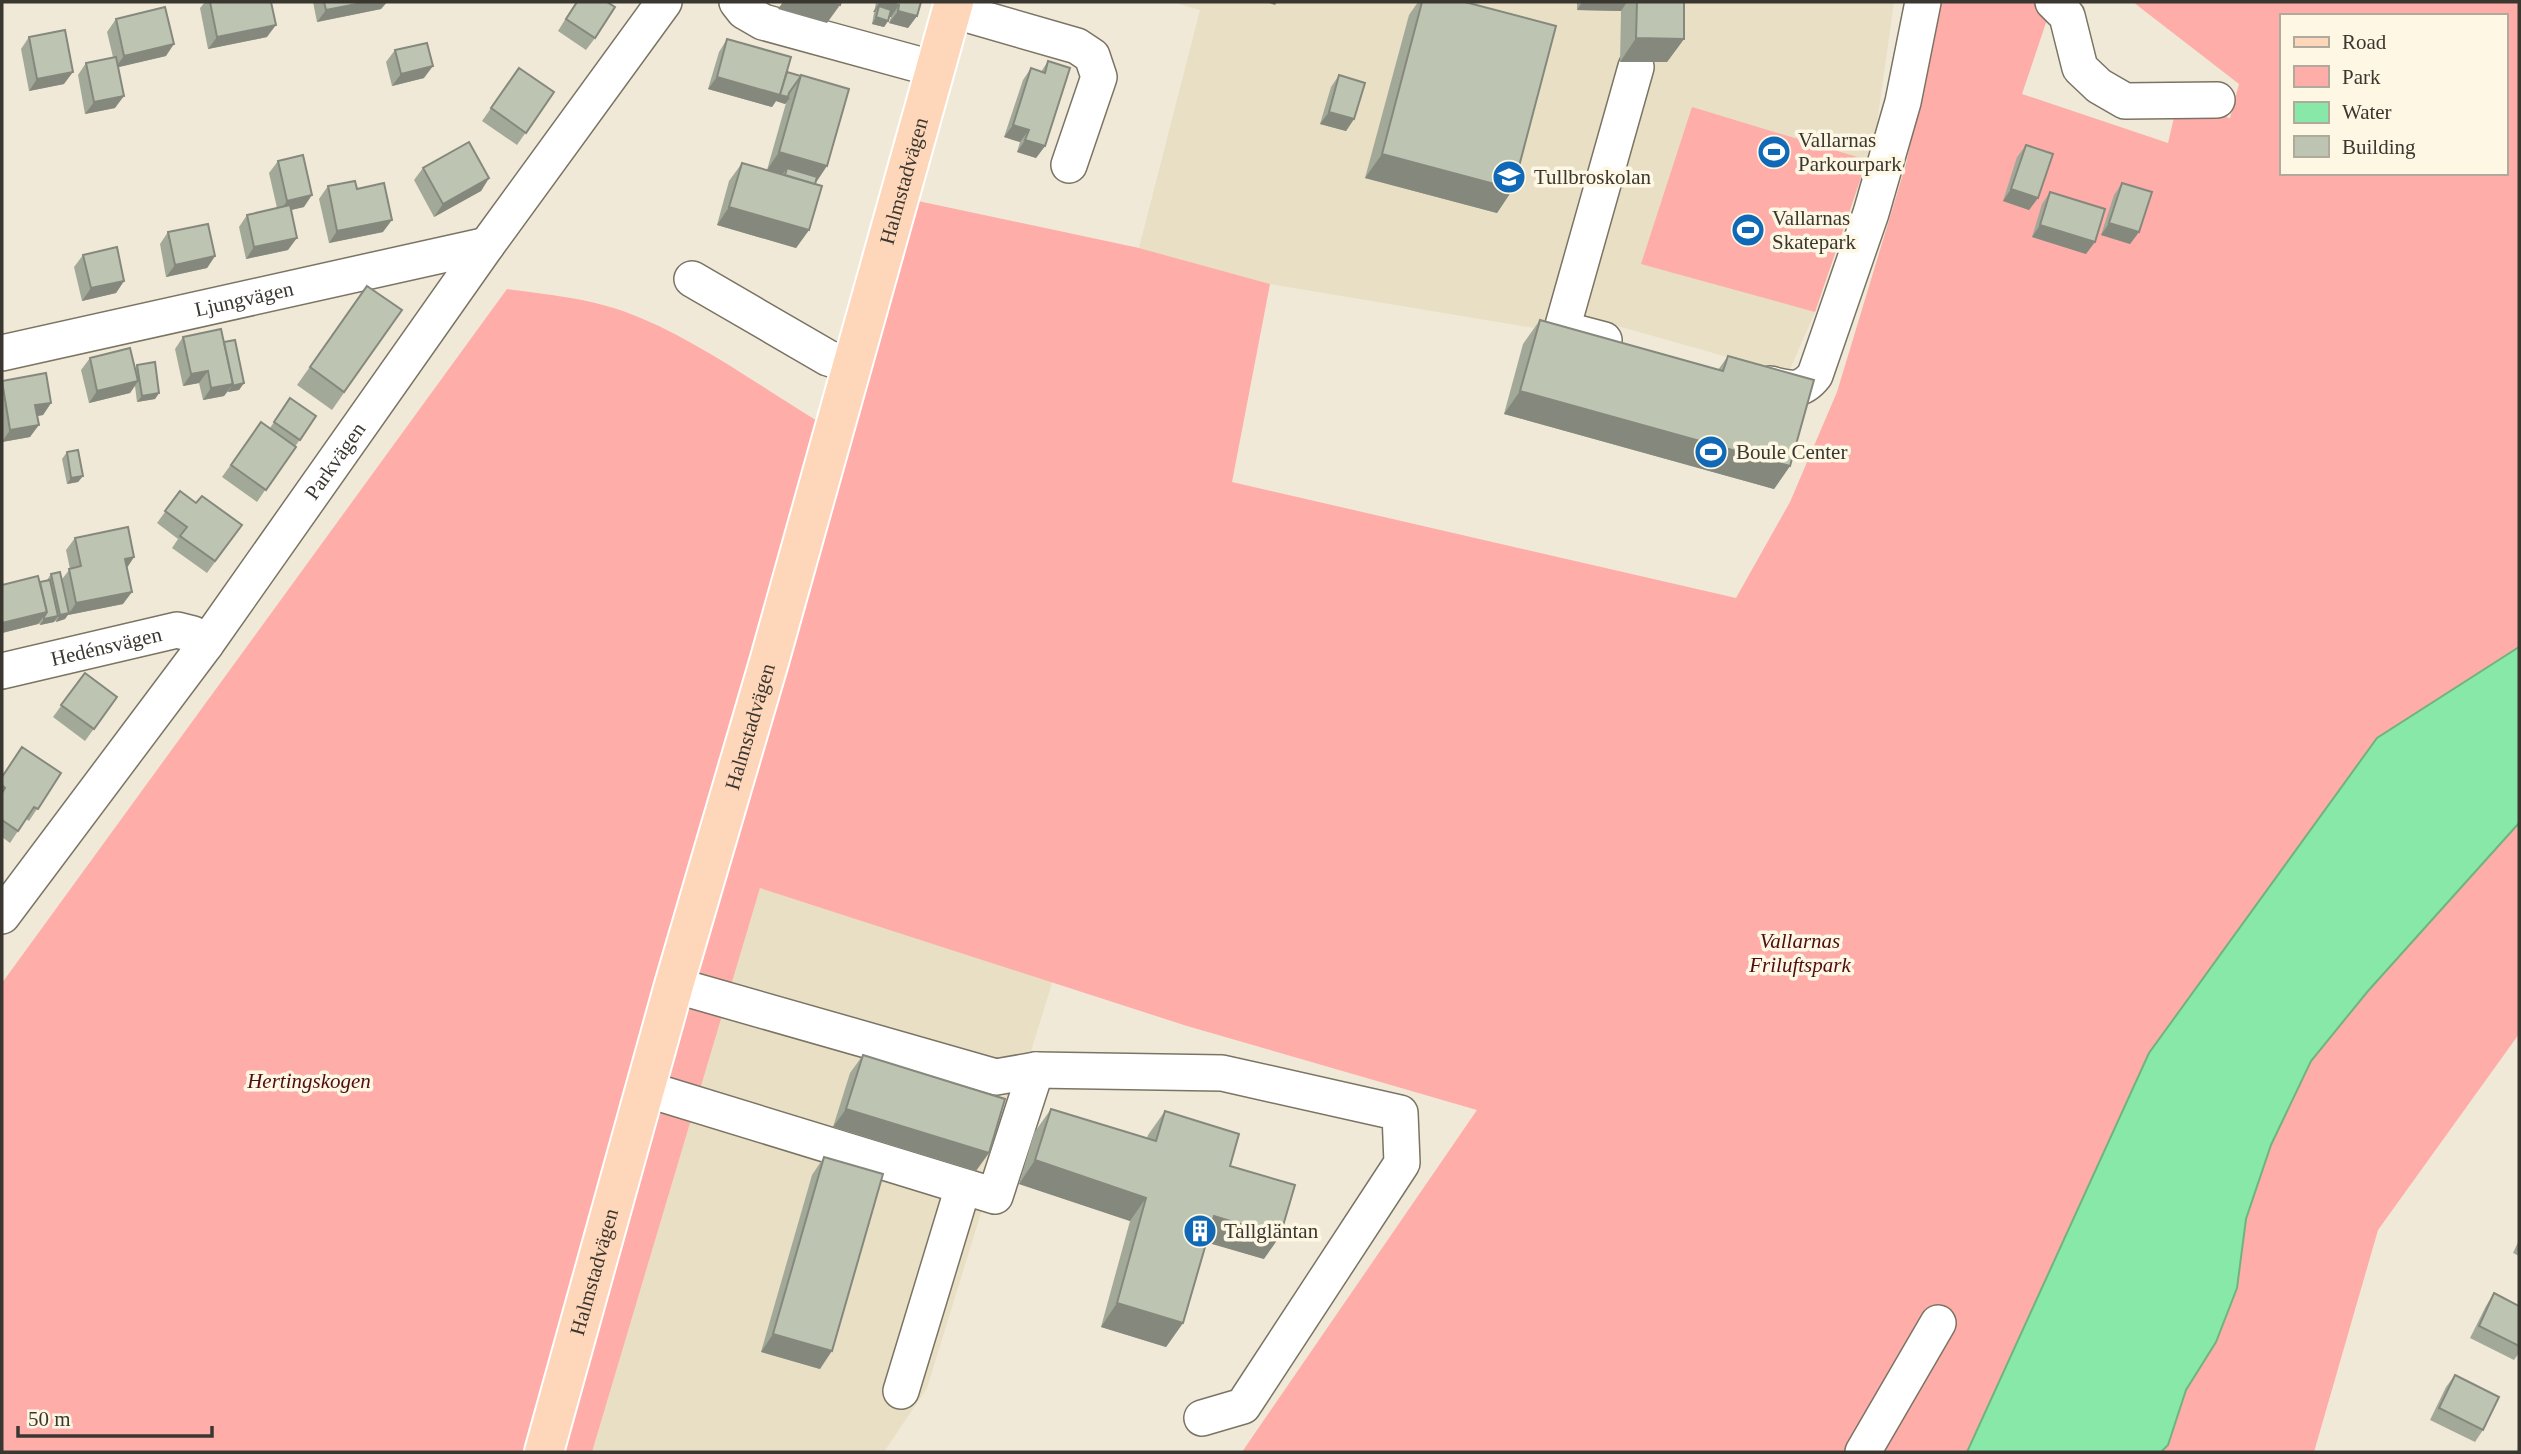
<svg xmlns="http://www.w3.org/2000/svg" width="2521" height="1454" font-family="Georgia,serif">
<rect width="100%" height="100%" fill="#f1e9d7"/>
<g fill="#e8dfc5">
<path d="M1172,2h722l-19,136 -60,174 -27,62 -174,-49 -57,-10 -5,16 -282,-47 -131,-36 61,-238z"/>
<path d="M760,888l293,92 -126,408 -43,64h-292z"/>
</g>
<g fill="#feada8" fill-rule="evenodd">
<path d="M1940,2h113l-31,92 146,49 9,-38 53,13 9,-34 -106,-82h386v645l-142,92 -358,599 -52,114h-725l235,-342 -290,-84 -427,-138 -168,564h-590v-469l505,-694c38,5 80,9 116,22 69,25 133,73 196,111l66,-228 254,54 131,36 -38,198 504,116 54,-96 47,-110 69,-228zM2281,16h224v157h-224z"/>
<path d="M1692,107l175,53 -52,152 -174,-48z"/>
<path d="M2519,823v211l-141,196 -64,222h-153l7,-7 18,-55 30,-48 21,-54 9,-69 25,-73 40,-85 57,-70z"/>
</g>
<path fill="#87e8a7" stroke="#70b383" stroke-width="2" d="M2519,647v176l-151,168 -57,70 -40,84 -25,74 -9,69 -21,54 -30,48 -18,55 -7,7h-194l182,-399 228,-315z"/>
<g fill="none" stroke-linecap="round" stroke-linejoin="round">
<defs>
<g id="minor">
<path d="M737,2l7,9 19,11 172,47"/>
<path d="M2053,2l14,14 13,52 19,18 26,15 92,-1"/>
<path d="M952,10l125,36 15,10 7,21 -30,88"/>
<path d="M692,279l136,79 25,8"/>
<path d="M1604,340l-42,-11 74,-262"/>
<path id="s1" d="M2,353l485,-108"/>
<path d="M1770,384c20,5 31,9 45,-9l56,-162 32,-111 20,-100"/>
<path id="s2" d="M2,671l175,-41 16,4 13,10"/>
<path id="s3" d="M2,916l204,-272 281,-399 177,-243"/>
<path d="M674,985l322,92 40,-7 186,3 178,40 2,50 -159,243 -41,12"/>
<path d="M646,1089l349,107 41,-126"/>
<path d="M901,1391l62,-204"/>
<path d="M1863,1452l75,-129"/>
</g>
<g id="major">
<path id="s4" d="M544,1452l130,-467 95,-323 185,-660"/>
</g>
</defs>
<use href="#minor" stroke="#7b7464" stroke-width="38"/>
<use href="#major" stroke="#fff" stroke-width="42"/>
<use href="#minor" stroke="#fff" stroke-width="35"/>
<use href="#major" stroke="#fed6b9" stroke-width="38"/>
</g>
<g fill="#a3a999">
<path d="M205,2h66l-4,35 -59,12 -8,-41z"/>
<path d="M313,2h74l-6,7 -64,13z"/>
<path d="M576,2h31l-12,36 -9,12 -28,-19z"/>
<path d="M876,2h45l-4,14 -9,12 -19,-5 2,-6h-2l-1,4 -4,6 -12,-3z"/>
<path d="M1418,2h47l48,187 -16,24 -132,-35 44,-163z"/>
<path d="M1577,2h107v37l-17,23h-47l1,-51 -44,-1z"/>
<path d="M116,19l50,37 -48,11 -3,41 -30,6 -7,-39 8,-12 27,-6 -6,-25z"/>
<path d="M29,37l35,47 -35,7 -8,-42z"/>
<path d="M727,39l60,33 14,4 14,107 -6,47 -13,18 -79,-23 12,-44 13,-18 25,7 19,-67 -1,1 -9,-3 -4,6 -64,-18 11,-37z"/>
<path d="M395,50l29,28 -32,8 -6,-24z"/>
<path d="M1048,61l-3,85 -9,12 -19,-6 3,-10 -16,-5 19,-57 8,-12 10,4z"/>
<path d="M519,68l35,24 -37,53 -35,-24z"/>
<path d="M1339,75l15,44 -8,12 -26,-7 11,-37z"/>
<path d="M2026,145l12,53 -9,12 -26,-9 14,-44z"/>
<path d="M278,161l26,46 -13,3 -3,40 -42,9 -7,-32 8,-12 30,-7 -8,-35z"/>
<path d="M423,168l66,10 -8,13 -47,26 -20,-37z"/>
<path d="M2122,183l17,49 -9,12 -29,-9 13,-40z"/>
<path d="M328,186l55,46 -54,11 -10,-44z"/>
<path d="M2050,192l36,62 -54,-17 10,-33z"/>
<path d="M168,232l47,24 -8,12 -41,9 -6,-33z"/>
<path d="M83,255l41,26 -8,12 -34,8 -8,-34z"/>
<path d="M367,286l35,24 -70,100 -35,-25z"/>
<path d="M1540,320l178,50 10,-14 62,110 -16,23 -270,-75 19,-70z"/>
<path d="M183,337l41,5 20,41 -5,7 -11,2v-1l-4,5 -21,4 -4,-17 -16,3 -8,-37z"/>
<path d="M90,358l45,10 2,-3 22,28 -4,6 -18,3 -2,-16 -5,7 -41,10 -8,-33z"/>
<path d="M2,381l49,22 -8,12 -6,1 -7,21 -28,5z"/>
<path d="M290,398l26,18 -59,86 -35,-25 39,-55 9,6z"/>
<path d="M67,452l16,24 -5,6 -11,2 -5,-25z"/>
<path d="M180,491l16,12 46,22 -35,48 -35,-25 6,-9 -21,-16z"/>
<path d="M75,538l59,19 -7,11 -4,36 -55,11 -3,4 -9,3 -1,-2 -1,2 -14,3 -1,-2 -1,1 -36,9v-48l38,-3 7,-2 4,-6 11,5 8,-10 -4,-19z"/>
<path d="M85,673l32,24 -32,44 -32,-24z"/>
<path d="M61,773l-32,48 -3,-2 -16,24 -8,-6v-60z"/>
<path d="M863,1055l113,116 -143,-44 17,-54z"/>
<path d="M1051,1109l96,29 1,-3 17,-24 65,55 34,93 -57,-17 -24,81 -17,24 -65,-20 29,-106 -111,-37 15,-51z"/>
<path d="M824,1157l-4,212 -59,-17 51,-177z"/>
<path d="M2519,1240v16l-6,-3z"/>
<path d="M2494,1293l25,13v47l-5,7 -44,-22 16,-32z"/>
<path d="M2455,1375l28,55 -8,12 -45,-22 16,-33z"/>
</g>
<g fill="#85897d">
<path d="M367,2h20l-6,7 -64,13 9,-12z"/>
<path d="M783,2h45l12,3 -13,18 -49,-14z"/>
<path d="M880,2h8l11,3 -8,12 -14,-4 2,-7 -4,6h-2z"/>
<path d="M1266,2h11l-2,3z"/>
<path d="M1582,2h45l-6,9 -44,-1z"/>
<path d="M898,11l19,5 -9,12 -19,-5z"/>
<path d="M876,17l12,4 -4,6 -12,-3z"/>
<path d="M276,25l-9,12 -59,12 9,-12z"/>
<path d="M1636,38l48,1 -17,23h-47z"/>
<path d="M174,44l-8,12 -51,12 9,-12z"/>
<path d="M433,66l-9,12 -32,8 9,-12z"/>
<path d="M73,72l-9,12 -35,7 8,-12z"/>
<path d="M717,77l63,18 10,3 -5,6 -9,-3 -4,6 -64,-18z"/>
<path d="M124,96l-9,12 -30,6 9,-12z"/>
<path d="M1329,112l25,7 -8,12 -26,-7z"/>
<path d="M1013,125l16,5 -9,12 -16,-5z"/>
<path d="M1025,140l20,6 -9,12 -19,-6z"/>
<path d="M779,152l48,14 -12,18 -28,-16 -5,7 -15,-5z"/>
<path d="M1382,154l131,35 -16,24 -132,-35z"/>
<path d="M489,178l-8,13 -47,26 9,-13z"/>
<path d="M2011,189l27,9 -9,12 -26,-9z"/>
<path d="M312,195l-8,12 -26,6 9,-12z"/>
<path d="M729,207l80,23 -13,18 -79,-23z"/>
<path d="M392,220l-9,12 -54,11 8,-12z"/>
<path d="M2109,223l30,9 -9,12 -29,-9z"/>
<path d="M2040,225l55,17 -9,12 -54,-17z"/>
<path d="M297,238l-9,12 -42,9 8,-12z"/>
<path d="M215,256l-8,12 -41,9 9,-12z"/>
<path d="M124,281l-8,12 -34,8 9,-13z"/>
<path d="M208,371l-9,12 -16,3 8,-12z"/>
<path d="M138,381l-8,12 -41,10 8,-12z"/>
<path d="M244,383l-5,7 -11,2 4,-6z"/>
<path d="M233,384l-9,12 -21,4 8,-12z"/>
<path d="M1520,391l270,75 -16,23 -270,-75z"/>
<path d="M159,393l-4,6 -18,3 5,-6z"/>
<path d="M51,403l-8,12 -16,3 8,-13z"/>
<path d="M39,425l-9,12 -28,5 8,-12z"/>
<path d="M83,476l-5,6 -11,2 4,-6z"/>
<path d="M134,557l-8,12 -1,-10z"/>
<path d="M132,592l-9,12 -55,11 8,-12z"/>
<path d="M47,612l-9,12 -36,9v-10z"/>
<path d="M69,613l-4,6 -9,3 4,-7z"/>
<path d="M58,616l-4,6 -14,3 4,-6z"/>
<path d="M846,1109l143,44 -13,18 -143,-44z"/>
<path d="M1035,1160l111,38 -16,23 -111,-37z"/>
<path d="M1214,1216l66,20 -16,23 -66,-19z"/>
<path d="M1117,1303l66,20 -17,24 -65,-20z"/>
<path d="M773,1334l59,17 -12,18 -59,-17z"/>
</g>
<g fill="#bec4b2" stroke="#85897d" stroke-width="2">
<path d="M210,2h61l5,23 -59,12z"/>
<path d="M324,2h43l-41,8z"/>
<path d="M577,2h30l8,5 -20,31 -29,-19z"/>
<path d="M828,2h13l-1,3z"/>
<path d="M888,2h33l-4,14 -19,-5 1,-6z"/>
<path d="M1422,2h43l91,24 -43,163 -131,-35z"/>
<path d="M1637,2h47v37l-48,-1z"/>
<path d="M879,6l12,4 -3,11 -12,-4z"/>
<path d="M165,7l9,37 -50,12 -8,-37z"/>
<path d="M65,30l8,42 -36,7 -8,-42z"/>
<path d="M727,39l64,18 -11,38 -63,-18z"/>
<path d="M427,43l6,23 -32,8 -6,-24z"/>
<path d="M116,57l8,39 -30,6 -8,-39z"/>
<path d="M1048,61l22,7 -25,78 -20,-6 4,-10 -16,-5 18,-57 14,5z"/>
<path d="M519,68l35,24 -28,41 -35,-25z"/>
<path d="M787,72l14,4 -12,17 -1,4 -8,-2z"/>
<path d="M801,75l48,14 -22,77 -48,-14z"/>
<path d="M1339,75l26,8 -11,36 -25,-7z"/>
<path d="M469,142l20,36 -46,26 -20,-36z"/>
<path d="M2026,145l27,9 -15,44 -27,-9z"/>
<path d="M303,155l9,40 -25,6 -9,-40z"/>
<path d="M742,163l80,23 -13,44 -80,-23z"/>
<path d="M787,168l30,9 -2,7 -30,-9z"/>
<path d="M355,181l2,8 27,-6 8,37 -55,11 -9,-45z"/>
<path d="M2122,183l30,9 -13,40 -30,-9z"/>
<path d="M2050,192l55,17 -10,33 -55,-17z"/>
<path d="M290,205l7,33 -43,9 -7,-32z"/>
<path d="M208,224l7,32 -40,9 -7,-33z"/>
<path d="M117,247l7,34 -33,7 -8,-33z"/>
<path d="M367,286l35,24 -58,82 -34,-25z"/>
<path d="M1540,320l183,51 5,-15 86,24 -24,86 -270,-75z"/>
<path d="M221,329l12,55 -22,4 -3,-17 -17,3 -8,-37z"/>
<path d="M235,340l9,43 -12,3v-2h1l-9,-42z"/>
<path d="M130,348l8,33 -41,10 -7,-33z"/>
<path d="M155,362l4,31 -17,3 -5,-31z"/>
<path d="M46,373l5,30 -16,2 4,20 -29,5 -8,-49z"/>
<path d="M290,398l26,18 -16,24 -26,-18z"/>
<path d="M261,422l35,25 -30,43 -35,-25z"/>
<path d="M78,450l5,26 -12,2 -4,-26z"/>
<path d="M180,491l16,12 6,-7 40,29 -27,36 -35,-25 7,-9 -22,-16z"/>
<path d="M128,527l6,30 -9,2 7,33 -56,11 -7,-34 12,-3 -6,-28z"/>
<path d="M60,572l9,41 -9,2 -9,-41z"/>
<path d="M38,576l9,36 -45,11v-38z"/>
<path d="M50,580l8,36 -14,3v-2l3,-5 -7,-30z"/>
<path d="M85,673l32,24 -23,32 -33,-24z"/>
<path d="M22,747l39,26 -23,36 -4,-2 -16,24 -16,-11v-27l3,-5 -3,-3v-8z"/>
<path d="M863,1055l142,44 -16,54 -143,-44z"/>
<path d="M1051,1109l105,32 9,-30 74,23 -9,32 65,19 -15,51 -66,-20 -31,107 -66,-20 29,-105 -111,-38z"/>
<path d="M824,1157l59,17 -51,177 -59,-17z"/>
<path d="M2494,1293l25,13v40l-40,-20z"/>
<path d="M2455,1375l44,22 -16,33 -44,-22z"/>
</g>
<defs>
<symbol id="stadium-disc" viewBox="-11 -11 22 22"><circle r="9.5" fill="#1069b6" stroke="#fef7e4"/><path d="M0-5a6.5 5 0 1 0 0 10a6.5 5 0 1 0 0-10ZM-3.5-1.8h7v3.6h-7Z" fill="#fff"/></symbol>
<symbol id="school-disc" viewBox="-11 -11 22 22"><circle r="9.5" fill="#1069b6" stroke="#fef7e4"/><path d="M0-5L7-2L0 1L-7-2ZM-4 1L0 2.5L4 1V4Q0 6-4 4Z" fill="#fff"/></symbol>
<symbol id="building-disc" viewBox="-11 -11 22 22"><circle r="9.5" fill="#1069b6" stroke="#fef7e4"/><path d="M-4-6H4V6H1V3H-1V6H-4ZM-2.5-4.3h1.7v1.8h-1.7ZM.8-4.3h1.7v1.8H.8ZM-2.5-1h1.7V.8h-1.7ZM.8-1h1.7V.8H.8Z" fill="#fff"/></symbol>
</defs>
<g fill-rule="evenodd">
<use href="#stadium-disc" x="1755" y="133" width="38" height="38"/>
<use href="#school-disc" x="1490" y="158" width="38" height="38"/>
<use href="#stadium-disc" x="1729" y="211" width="38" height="38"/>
<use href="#stadium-disc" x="1692" y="433" width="38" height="38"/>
<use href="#building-disc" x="1181" y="1212" width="38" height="38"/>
</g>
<g text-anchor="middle" stroke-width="7" stroke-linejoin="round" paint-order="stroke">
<g font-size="21" fill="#3a3730" stroke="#fef7e4" text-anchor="start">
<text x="1798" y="147">Vallarnas<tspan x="1798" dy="24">Parkourpark</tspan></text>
<text x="1534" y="184">Tullbroskolan</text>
<text x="1772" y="225">Vallarnas<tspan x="1772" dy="24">Skatepark</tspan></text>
<text x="1736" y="459">Boule Center</text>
<text x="1224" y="1238">Tallgläntan</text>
</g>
<g font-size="21" fill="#3a3730" stroke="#fef7e4">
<text dy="7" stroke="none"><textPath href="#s4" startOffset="1321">Halmstadvägen</textPath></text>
<text dy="7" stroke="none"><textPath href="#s1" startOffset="248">Ljungvägen</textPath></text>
<text dy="7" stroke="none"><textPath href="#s3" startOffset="564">Parkvägen</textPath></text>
<text dy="7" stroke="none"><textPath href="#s2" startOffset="107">Hedénsvägen</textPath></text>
<text dy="7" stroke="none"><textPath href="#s4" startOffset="754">Halmstadvägen</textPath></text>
<text dy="7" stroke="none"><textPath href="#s4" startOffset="187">Halmstadvägen</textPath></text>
</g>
<g font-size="21" font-style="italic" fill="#4f0d11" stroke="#fef7e4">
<text x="1800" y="948">Vallarnas<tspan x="1800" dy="24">Friluftspark</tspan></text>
<text x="309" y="1088">Hertingskogen</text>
</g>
</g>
<rect width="2521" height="1454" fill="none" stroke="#3a3730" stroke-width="7"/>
<rect x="2280" y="14" width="228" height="161" fill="#fef7e4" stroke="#b0aa9c" stroke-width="2"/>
<rect x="2294" y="37" width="35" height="10" fill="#fed6b9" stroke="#b0aa9c" stroke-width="2"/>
<text x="2342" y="49" font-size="21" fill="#3a3730">Road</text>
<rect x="2294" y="66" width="35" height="21" fill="#feada8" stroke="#b0aa9c" stroke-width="2"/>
<text x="2342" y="84" font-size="21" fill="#3a3730">Park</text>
<rect x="2294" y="102" width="35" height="21" fill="#87e8a7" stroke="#b0aa9c" stroke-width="2"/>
<text x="2342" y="119" font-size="21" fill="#3a3730">Water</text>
<rect x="2294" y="136" width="35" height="21" fill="#bec4b2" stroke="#b0aa9c" stroke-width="2"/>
<text x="2342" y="154" font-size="21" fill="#3a3730">Building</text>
<path d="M18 1426v10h194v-10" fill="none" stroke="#3a3730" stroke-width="3.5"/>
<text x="28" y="1426" font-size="21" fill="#3a3730" stroke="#fef7e4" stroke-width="5" paint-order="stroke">50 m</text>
</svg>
